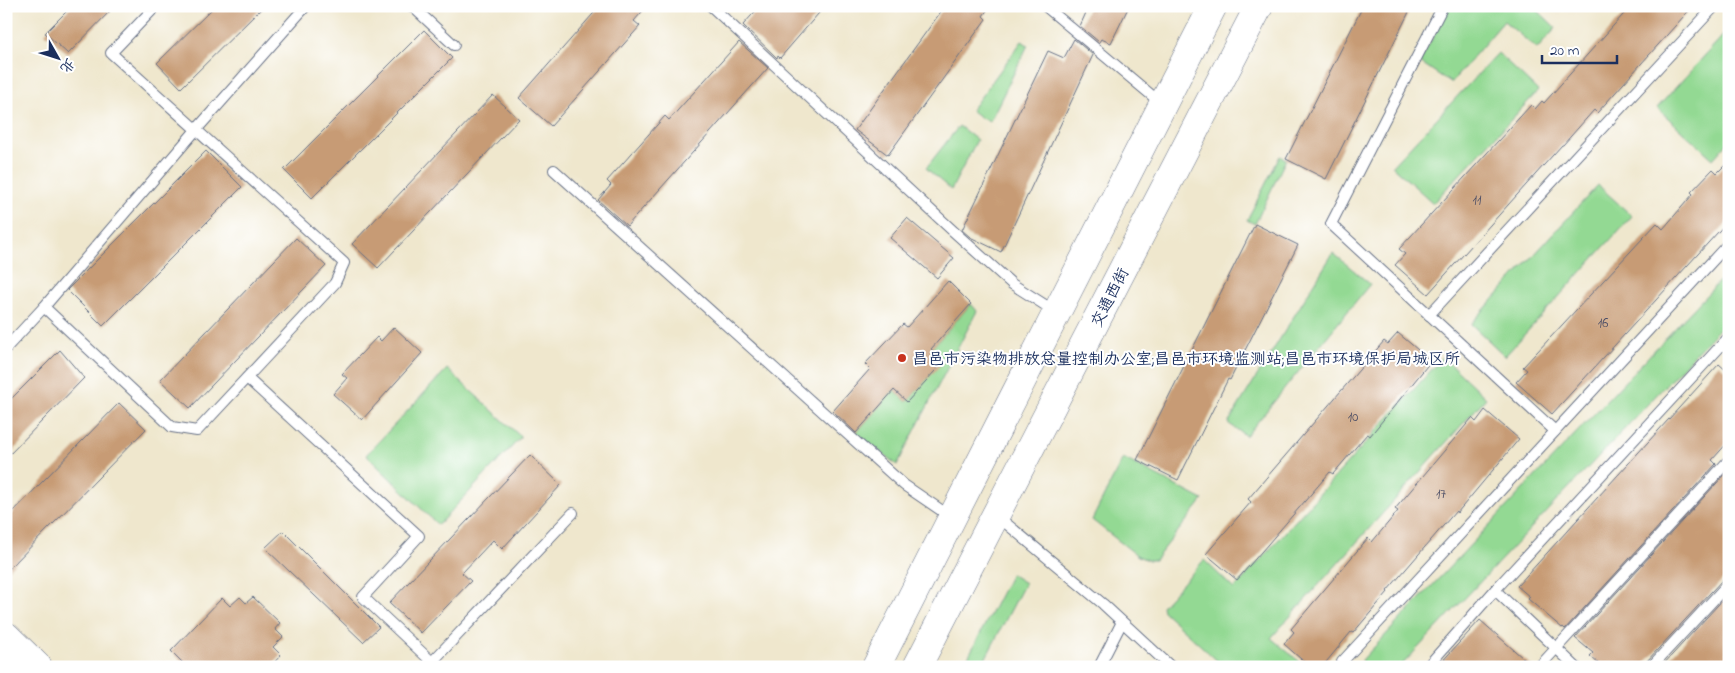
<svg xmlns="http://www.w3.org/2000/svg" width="1735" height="673" font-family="'Indie Flower','LXGW WenKai TC',sans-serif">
<rect width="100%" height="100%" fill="#fff"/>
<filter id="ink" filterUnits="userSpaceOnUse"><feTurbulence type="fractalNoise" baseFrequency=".02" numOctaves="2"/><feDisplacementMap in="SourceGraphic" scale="10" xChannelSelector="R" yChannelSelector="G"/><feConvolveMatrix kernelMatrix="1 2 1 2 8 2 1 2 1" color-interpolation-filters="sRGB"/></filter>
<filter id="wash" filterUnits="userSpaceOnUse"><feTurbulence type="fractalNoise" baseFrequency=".0096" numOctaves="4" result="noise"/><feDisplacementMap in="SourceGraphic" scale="20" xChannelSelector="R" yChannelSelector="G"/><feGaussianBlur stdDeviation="1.12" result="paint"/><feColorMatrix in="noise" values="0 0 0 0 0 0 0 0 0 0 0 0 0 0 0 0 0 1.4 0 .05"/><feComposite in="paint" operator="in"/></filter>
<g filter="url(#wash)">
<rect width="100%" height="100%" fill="#efe7cd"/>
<g fill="#93d993" stroke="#578478">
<path d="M1449,6h84l23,22 -19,21 -33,-28 -53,62 -31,-21z"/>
<path d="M1729,29v112l-16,18 -56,-51z"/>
<path d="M1022,41l6,4 -38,76 -9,-3 -10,-8z"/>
<path d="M1498,53l40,38 -105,112 -41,-37z"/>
<path d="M959,126l18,14 -26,50 -25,-22z"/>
<path d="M1280,156l6,3 -31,65 -8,-4z"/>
<path d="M1598,185l34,31 -127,140 -34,-32z"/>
<path d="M1333,253l37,31 -124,152 -18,-13z"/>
<path d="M1729,271v47l-329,349h-35l-3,-7z"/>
<path d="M971,304l6,7 -80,154 -41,-32 38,-43 13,12 36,-41 -12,-12z"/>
<path d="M1443,357l43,41 -215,240 35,29h-82l-61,-56 -1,-5 42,-46 30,29z"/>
<path d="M447,369l74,68 -83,88 -72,-70z"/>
<path d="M1123,458l80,42 -48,60h-8l-9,-4 -46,-36z"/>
<path d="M1011,574l14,9 -44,84h-18z"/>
</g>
<g id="blocks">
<g fill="#c79b74">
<path d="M72,6h43l-47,48 -23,-21z"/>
<path d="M215,6h49l-83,82 -24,-25z"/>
<path d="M600,6h47l-13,15 6,5 -89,100 -32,-28z"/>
<path d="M760,6h65l-45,52 -2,-2 -1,2 -34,-33z"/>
<path d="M945,6h45l-7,10 3,3 -98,136 -33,-25z"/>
<path d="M1089,6h40l-18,37 -10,-4 -2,3 -19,-16z"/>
<path d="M1363,6h49l-86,173 -40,-20z"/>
<path d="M1631,6h62l-96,107 -3,-3 -31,35h-1l-134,149 -33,-29 10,-11 -6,-5 132,-144 4,4 7,-8 2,2z"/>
<path d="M424,30l28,28 -140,140 -28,-28z"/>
<path d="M1074,39l19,16 -92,197 -31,-15 -8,-7 86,-179 16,7z"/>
<path d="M739,42l29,26 -141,158 -29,-26 13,-15 -4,-4 58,-65 4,4z"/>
<path d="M493,95l26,24 -141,149 -26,-24z"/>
<path d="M206,151l36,36 -139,139 -36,-36z"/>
<path d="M1729,161v59l-177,194 -36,-32 11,-12 -4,-3 134,-144 6,6 30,-35 -2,-2 22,-23 4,4z"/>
<path d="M907,218l47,40 -17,20 -47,-40z"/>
<path d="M1255,224l43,21 -68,135 -2,-1 -50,101 -41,-20z"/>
<path d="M296,238l30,28 -136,142 -30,-28z"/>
<path d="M948,281l23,23 -40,45 13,12 -37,41 -13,-12 -38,43 -23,-22 37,-42 -5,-5 38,-40 4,3z"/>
<path d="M394,327l28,26 -60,67 -29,-26 14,-16 -5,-4 35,-37 4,4z"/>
<path d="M1398,333l33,28 -61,75 -3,-2 -34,40 -3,-2 -93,108 -31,-26 45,-52 -3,-3 136,-158 4,3z"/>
<path d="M60,350l24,28 -78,80v-54z"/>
<path d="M1719,364l10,9v68l-17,19 4,4 -151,165 -2,-2 -1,1 -34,-29 2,-2 -13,-11z"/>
<path d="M119,403l27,26 -140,143v-53z"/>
<path d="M1485,410l34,29 -62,74 -1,-2 -69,80 1,1 -35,41 -2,-1 -29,35h-12l-26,-23 10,-12 -3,-3 77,-91 4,4 26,-31 -3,-2 77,-91 4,4z"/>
<path d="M530,455l31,30 -59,64 -9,-9 -31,33 9,8 -50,52 -32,-30z"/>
<path d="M1726,473l3,3v100l-5,2 -78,84 -2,5h-42l-12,-11 3,-3 -18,-15z"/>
<path d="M283,531l96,96 -16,15 -98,-94z"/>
<path d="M1729,593v74h-68z"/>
<path d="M240,597l6,6 7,-6 27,26 -5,6 8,8 -10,10 8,8 -11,12h-83l-16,-16 51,-53 8,8z"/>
<path d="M1480,620l52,46v1h-95z"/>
</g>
</g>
</g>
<g filter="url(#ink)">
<use href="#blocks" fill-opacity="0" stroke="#656f85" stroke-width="1"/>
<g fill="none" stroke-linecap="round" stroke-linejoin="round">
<defs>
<g id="lane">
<path d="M412,6l42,39"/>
<path d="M711,6l241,224 60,54 44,28"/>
<path d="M1045,6l117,98"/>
<path d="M1443,6l-112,218 224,207"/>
<path d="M554,170l350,315 47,32"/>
<path d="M44,307l128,120 25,4 138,-148 9,-20 -233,-210 45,-47"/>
<path d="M1429,315l286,-309"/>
<path d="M6,348l38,-41 152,-177 110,-124"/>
<path d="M247,378l172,158 -56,61 69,65 141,-149"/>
<path d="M996,515l107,89 68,63"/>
<path d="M1495,590l81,77"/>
<path d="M1099,667l23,-45"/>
<path d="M1347,667l-5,-5 387,-419"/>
<path d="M1427,667l68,-77 234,-253"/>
<path d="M1539,667l190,-207"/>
<path d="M1651,667l78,-84"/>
</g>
<g id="primary">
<path d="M6,636l32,31"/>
<path d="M876,667l337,-661"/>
<path d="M917,667l342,-661"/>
</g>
</defs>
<use href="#lane" stroke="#656f85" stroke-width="12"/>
<use href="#primary" stroke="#656f85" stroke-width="29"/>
<use href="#lane" stroke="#fff" stroke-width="10"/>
<use href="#primary" stroke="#fff" stroke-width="28"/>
</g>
</g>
<circle fill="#c8321e" stroke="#fff" stroke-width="2" cx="902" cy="358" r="5"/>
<g text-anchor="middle" stroke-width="4" stroke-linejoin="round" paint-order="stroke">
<g font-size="14" fill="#464a64">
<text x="1477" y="204">11</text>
<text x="1603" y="327">16</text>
<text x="1353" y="421">10</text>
<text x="1441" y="498">17</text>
</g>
<g font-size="16" fill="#1b2f5e" stroke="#fff">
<text transform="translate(1109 297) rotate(-63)" y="6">交通西街</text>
</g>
<g font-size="16" fill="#1b2f5e" stroke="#fff" text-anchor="start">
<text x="912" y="364">昌邑市污染物排放总量控制办公室;昌邑市环境监测站;昌邑市环境保护局城区所</text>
</g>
</g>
<rect width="1735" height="673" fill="none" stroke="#fff" stroke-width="25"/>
<g transform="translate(58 58) rotate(129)" stroke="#ffffff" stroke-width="4" paint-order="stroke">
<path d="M0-4L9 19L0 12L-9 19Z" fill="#1b2f5e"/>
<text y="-8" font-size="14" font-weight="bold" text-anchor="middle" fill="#1b2f5e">北</text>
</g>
<path d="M1542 55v8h75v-8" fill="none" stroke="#1b2f5e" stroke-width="2.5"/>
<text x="1550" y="55" font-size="15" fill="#1b2f5e" stroke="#ffffff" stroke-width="4" paint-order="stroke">20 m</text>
</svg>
